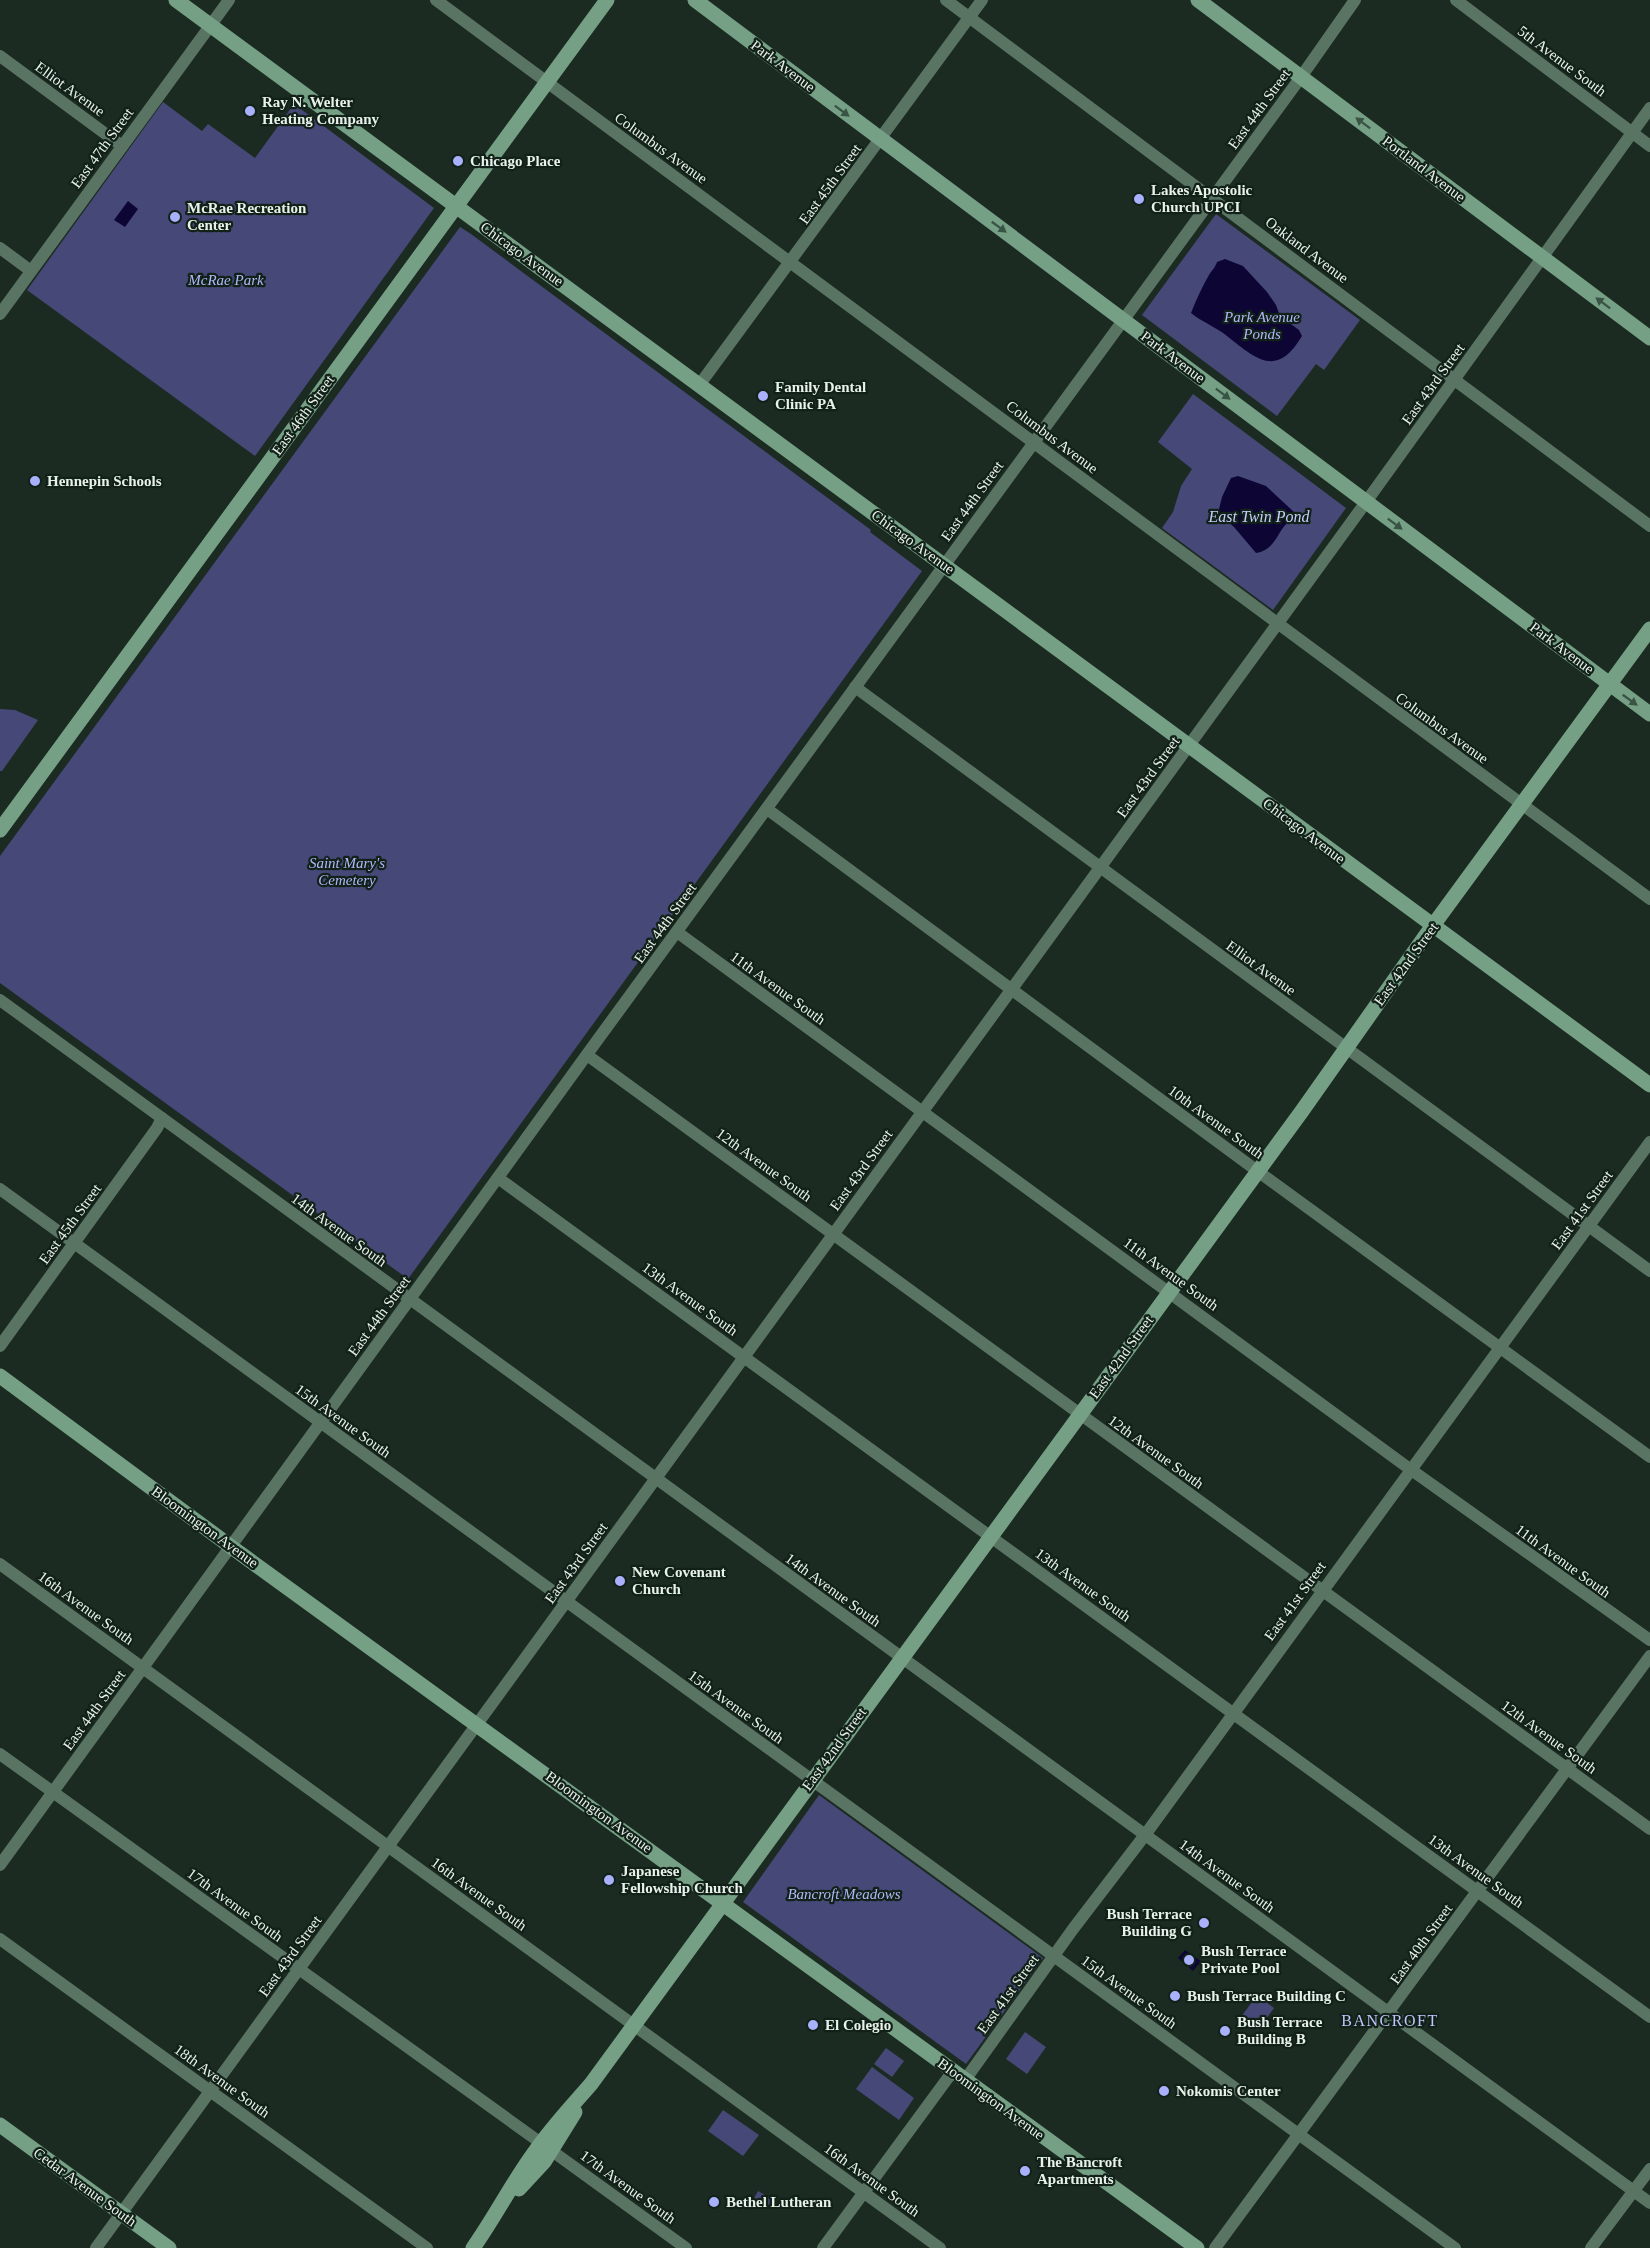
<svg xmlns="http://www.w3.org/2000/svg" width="1650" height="2248" font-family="'Times New Roman',serif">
<rect width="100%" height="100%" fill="#1b2b21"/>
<g fill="#464878">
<path d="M163,102l39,29 6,-7 47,34 39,-54 140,104 -179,248 -228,-166z"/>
<path d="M1216,214l144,106 -36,50 -8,-6 -39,52 -135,-101z"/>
<path d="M460,227l11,7 400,296 -1,2 52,39 -514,708 -408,-296v-127z"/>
<path d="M1193,394l153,114 -73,102 -111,-82 11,-16 8,-26 11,-17 -34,-27z"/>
<path d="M0,709l15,1 23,10 -36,51h-2z"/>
<path d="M819,1795l224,163 -77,106 -223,-162z"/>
<path d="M1257,1995l17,13 -16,22 -17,-13z"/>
<path d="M1025,2032l21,15 -19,27 -21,-15z"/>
<path d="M886,2048l18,13 -12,16 -18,-13z"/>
<path d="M872,2067l42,31 -15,22 -43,-31z"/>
<path d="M723,2110l36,25 -16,21 -35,-25z"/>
<path d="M758,2191l14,8 -5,9 -14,-8z"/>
</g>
<g fill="#0d0635">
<path d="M128,201l10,8 -13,18 -11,-7z"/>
<path d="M1225,259l18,7 24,26 9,13 4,11 19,14 3,6c-25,42 -45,24 -75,0 -11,-9 -25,-14 -36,-23 5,-13 11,-26 18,-38 3,-5 6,-7 8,-13z"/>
<path d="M1238,476l28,10 29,27 -1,5c-17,8 -15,31 -38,35l-22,-26 -16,-14 4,-16 9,-19z"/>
<path d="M1185,1950l16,11 -8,10 -15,-13z"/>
</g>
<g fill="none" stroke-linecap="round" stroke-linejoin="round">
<g stroke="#5a7464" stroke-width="12">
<path d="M436,0l1214,899"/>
<path d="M946,0l704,526"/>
<path d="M1456,0l194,146"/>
<path d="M0,56l122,90"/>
<path d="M0,248l31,23"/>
<path d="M0,314l229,-314"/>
<path d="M700,384l282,-384"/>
<path d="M855,687l795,584"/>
<path d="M767,809l489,361 394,287"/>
<path d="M677,932l726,532 247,176"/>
<path d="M0,1000l1650,1203"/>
<path d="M587,1055l1063,774"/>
<path d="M498,1178l1152,839"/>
<path d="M0,1189l1455,1059"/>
<path d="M0,1346l157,-218 5,-10"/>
<path d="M0,1564l940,684"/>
<path d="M0,1754l541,389"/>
<path d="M0,1865l596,-823 705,-965 54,-77"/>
<path d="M0,1939l427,309"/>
<path d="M965,2080l108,-151 72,-94 505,-693"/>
<path d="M552,2151l134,97"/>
<path d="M96,2248l1270,-1746 284,-394"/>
<path d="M823,2248l130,-177"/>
<path d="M1215,2248l435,-592"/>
<path d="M1591,2248l59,-79"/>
</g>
<g stroke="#76a086" stroke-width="15">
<path d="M176,0l1474,1085"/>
<path d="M695,0l955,714"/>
<path d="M1198,0l452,338"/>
<path d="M0,830l607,-830"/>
<path d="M0,1376l230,170 967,702"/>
<path d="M0,2125l169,123"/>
<path d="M519,2189l25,-27 31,-50"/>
<path d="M473,2248c22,-31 39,-65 61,-95 17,-25 37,-46 57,-69l711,-973 124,-176 224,-306"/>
</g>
</g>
<defs><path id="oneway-solid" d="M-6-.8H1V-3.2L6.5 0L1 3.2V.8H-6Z" transform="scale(1.5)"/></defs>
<g fill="#395444">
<use href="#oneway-solid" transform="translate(842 111) rotate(37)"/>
<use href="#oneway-solid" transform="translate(1363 123) rotate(-143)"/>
<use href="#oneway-solid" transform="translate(999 227) rotate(36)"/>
<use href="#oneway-solid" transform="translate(1603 303) rotate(-143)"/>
<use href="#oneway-solid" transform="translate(1223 394) rotate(37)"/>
<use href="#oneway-solid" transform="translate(1395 524) rotate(37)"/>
<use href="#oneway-solid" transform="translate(1630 700) rotate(36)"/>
</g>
<g fill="#a9b0fc" stroke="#112118" stroke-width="2">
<circle cx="250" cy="111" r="6"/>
<circle cx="458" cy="161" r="6"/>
<circle cx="1139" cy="199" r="6"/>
<circle cx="175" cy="217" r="6"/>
<circle cx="763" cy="396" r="6"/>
<circle cx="35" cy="481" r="6"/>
<circle cx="620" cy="1581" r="6"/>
<circle cx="609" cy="1880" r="6"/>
<circle cx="1204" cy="1923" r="6"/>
<circle cx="1189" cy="1960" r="6"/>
<circle cx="1175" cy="1996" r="6"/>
<circle cx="813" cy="2025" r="6"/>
<circle cx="1225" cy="2031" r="6"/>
<circle cx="1164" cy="2091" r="6"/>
<circle cx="1025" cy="2171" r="6"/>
<circle cx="714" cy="2202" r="6"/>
</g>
<g text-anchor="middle" stroke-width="4.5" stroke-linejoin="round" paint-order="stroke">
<g font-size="15" fill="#e8f2eb" stroke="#112118">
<text transform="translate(1562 61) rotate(37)" y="5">5th Avenue South</text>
<text transform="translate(783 66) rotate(37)" y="5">Park Avenue</text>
<text transform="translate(70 89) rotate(36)" y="5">Elliot Avenue</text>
<text transform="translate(1259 109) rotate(-54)" y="5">East 44th Street</text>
<text transform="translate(102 148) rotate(-54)" y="5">East 47th Street</text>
<text transform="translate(661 148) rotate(36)" y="5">Columbus Avenue</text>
<text transform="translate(1424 169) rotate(37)" y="5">Portland Avenue</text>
<text transform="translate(830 184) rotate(-54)" y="5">East 45th Street</text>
<text transform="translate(1307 250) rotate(37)" y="5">Oakland Avenue</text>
<text transform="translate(522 254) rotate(36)" y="5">Chicago Avenue</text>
<text transform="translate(1173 357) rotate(37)" y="5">Park Avenue</text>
<text transform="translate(1433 384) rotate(-54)" y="5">East 43rd Street</text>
<text transform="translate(303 415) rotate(-54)" y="5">East 46th Street</text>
<text transform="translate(1052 437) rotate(37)" y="5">Columbus Avenue</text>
<text transform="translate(972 501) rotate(-54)" y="5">East 44th Street</text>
<text transform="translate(913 542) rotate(36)" y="5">Chicago Avenue</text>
<text transform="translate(1562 648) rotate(37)" y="5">Park Avenue</text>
<text transform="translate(1442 728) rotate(36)" y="5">Columbus Avenue</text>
<text transform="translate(1148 777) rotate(-54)" y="5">East 43rd Street</text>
<text transform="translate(1304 831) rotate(37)" y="5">Chicago Avenue</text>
<text transform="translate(665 923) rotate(-54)" y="5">East 44th Street</text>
<text transform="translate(1406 964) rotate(-54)" y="5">East 42nd Street</text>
<text transform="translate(1261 968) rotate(36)" y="5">Elliot Avenue</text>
<text transform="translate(778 988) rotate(36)" y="5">11th Avenue South</text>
<text transform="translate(1216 1122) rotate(36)" y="5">10th Avenue South</text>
<text transform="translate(764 1165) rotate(36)" y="5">12th Avenue South</text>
<text transform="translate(861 1170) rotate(-54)" y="5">East 43rd Street</text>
<text transform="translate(1582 1210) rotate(-54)" y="5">East 41st Street</text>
<text transform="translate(70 1224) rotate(-54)" y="5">East 45th Street</text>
<text transform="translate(339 1230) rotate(36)" y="5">14th Avenue South</text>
<text transform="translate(1171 1274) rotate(36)" y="5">11th Avenue South</text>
<text transform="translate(690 1299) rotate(36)" y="5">13th Avenue South</text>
<text transform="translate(379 1316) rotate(-54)" y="5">East 44th Street</text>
<text transform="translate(1121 1357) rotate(-54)" y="5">East 42nd Street</text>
<text transform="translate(343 1421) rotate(36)" y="5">15th Avenue South</text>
<text transform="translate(1156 1452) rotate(36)" y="5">12th Avenue South</text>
<text transform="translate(205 1527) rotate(36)" y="5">Bloomington Avenue</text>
<text transform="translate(1563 1561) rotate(36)" y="5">11th Avenue South</text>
<text transform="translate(576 1563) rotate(-54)" y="5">East 43rd Street</text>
<text transform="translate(1083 1585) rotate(36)" y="5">13th Avenue South</text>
<text transform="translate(833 1590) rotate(36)" y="5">14th Avenue South</text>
<text transform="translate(1295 1601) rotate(-54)" y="5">East 41st Street</text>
<text transform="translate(86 1608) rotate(36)" y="5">16th Avenue South</text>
<text transform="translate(736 1707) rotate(36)" y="5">15th Avenue South</text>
<text transform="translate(94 1710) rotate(-54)" y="5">East 44th Street</text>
<text transform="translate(1549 1737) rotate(36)" y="5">12th Avenue South</text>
<text transform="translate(834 1749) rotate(-54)" y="5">East 42nd Street</text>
<text transform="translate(599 1812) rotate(36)" y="5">Bloomington Avenue</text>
<text transform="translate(1476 1871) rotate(36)" y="5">13th Avenue South</text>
<text transform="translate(1227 1876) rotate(36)" y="5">14th Avenue South</text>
<text transform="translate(479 1894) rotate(36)" y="5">16th Avenue South</text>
<text transform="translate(235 1905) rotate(36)" y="5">17th Avenue South</text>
<text transform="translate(1421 1944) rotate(-54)" y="5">East 40th Street</text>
<text transform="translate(290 1956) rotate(-54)" y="5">East 43rd Street</text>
<text transform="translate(1129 1992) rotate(36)" y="5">15th Avenue South</text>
<text transform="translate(1008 1994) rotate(-54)" y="5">East 41st Street</text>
<text transform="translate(222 2081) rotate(36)" y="5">18th Avenue South</text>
<text transform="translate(991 2099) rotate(36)" y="5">Bloomington Avenue</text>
<text transform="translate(872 2180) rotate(36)" y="5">16th Avenue South</text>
<text transform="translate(85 2187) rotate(36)" y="5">Cedar Avenue South</text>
<text transform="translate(628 2187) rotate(36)" y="5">17th Avenue South</text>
</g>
<g font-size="15" font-weight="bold" fill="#e8f2eb" stroke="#112118" text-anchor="start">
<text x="262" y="107">Ray N. Welter<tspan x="262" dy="17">Heating Company</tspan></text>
<text x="470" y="166">Chicago Place</text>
<text x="1151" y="195">Lakes Apostolic<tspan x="1151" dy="17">Church UPCI</tspan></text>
<text x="187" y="213">McRae Recreation<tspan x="187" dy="17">Center</tspan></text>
<text x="775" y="392">Family Dental<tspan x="775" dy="17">Clinic PA</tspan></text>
<text x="47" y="486">Hennepin Schools</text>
<text x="632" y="1577">New Covenant<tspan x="632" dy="17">Church</tspan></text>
<text x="621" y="1876">Japanese<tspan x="621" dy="17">Fellowship Church</tspan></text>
<text x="1192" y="1919" text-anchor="end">Bush Terrace<tspan x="1192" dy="17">Building G</tspan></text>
<text x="1201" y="1956">Bush Terrace<tspan x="1201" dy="17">Private Pool</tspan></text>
<text x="1187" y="2001">Bush Terrace Building C</text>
<text x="1237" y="2027">Bush Terrace<tspan x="1237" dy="17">Building B</tspan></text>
<text x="825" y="2030">El Colegio</text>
<text x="1176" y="2096">Nokomis Center</text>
<text x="1037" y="2167">The Bancroft<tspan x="1037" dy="17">Apartments</tspan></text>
<text x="726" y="2207">Bethel Lutheran</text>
</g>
<g font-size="15" font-style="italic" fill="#b1b8fa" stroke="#112118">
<text x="226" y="285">McRae Park</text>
<text x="1262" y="322">Park Avenue<tspan x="1262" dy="17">Ponds</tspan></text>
<text x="347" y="868">Saint Mary's<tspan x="347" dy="17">Cemetery</tspan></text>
<text x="844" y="1899">Bancroft Meadows</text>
</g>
<g font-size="16" font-style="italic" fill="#c6ccfe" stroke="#112118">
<text x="1259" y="522">East Twin Pond</text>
</g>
<g font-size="16" letter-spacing="1.5" fill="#bfc5fe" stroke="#112118">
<text x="1390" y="2026">BANCROFT</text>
</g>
</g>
</svg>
